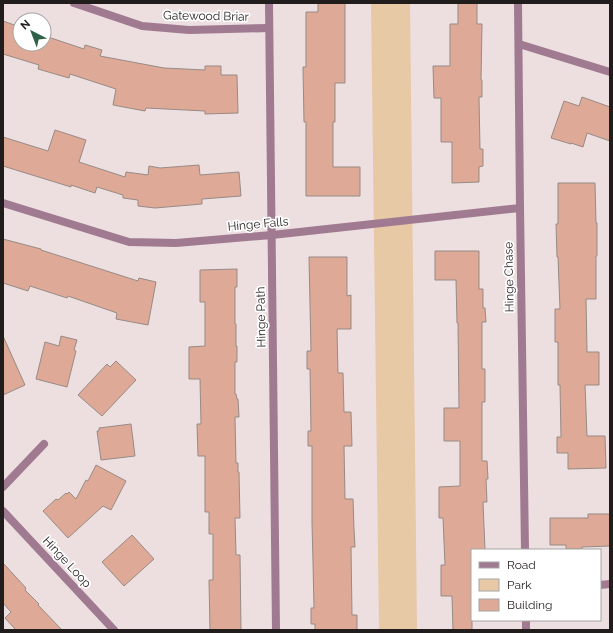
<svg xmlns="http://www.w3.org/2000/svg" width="613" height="633" font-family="Raleway,sans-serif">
<rect width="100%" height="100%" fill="#eddedf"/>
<path fill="#e7c9a6" d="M371,3h39l7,627h-38z"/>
<g fill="#dea996" stroke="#978b86">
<path d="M318,3h27v80h-10v39h-2v45h27v29h-54v-74h-2l-1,-55h3v-55h12z"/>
<path d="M458,3h19v21h5l-1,56h1v17h-3l1,52h3v17l-4,1v15l-27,1v-41h-11v-44h-7l-1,-32h17v-42h8z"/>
<path d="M3,21l17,6v17h26l2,-7 36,12 1,-4 17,5 -2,6 64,12 41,2v-4h16v9h16l1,38 -33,1v-3l-59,-3 -1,3 -32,-6 3,-16 -46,-15 -1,4 -31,-9 1,-4 -36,-11z"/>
<path d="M582,97l28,10v34l-23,-8 -4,14 -12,-4v1l-20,-6 13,-37 15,5z"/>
<path d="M55,130l31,10 -7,22 46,15 1,-5 22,3 1,-9 11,2 39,-3 1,10 39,-3 2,24 -39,3v5l-47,4 -17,-2v-6l-15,-2v-3l-26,-8 -2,6 -24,-8v2l-68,-21v-29l45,14z"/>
<path d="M558,183h37l1,40h1v33h-1v43h-10l1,53h12v33h-14l2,51h18l1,32 -38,1v-16h-11v-16h4l-1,-52h-2v-43h-3v-33h5l-2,-52h-1l-1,-33h2z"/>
<path d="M3,239l38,10v1l97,31 1,-3 17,4 -8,43 -32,-6 1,-6 -49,-17 -1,2 -37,-12 -2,5 -25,-8z"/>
<path d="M435,251h44v38h4v19h2l1,14h-4v47h3v33h-3v59h5l1,18h-2l1,23h-4l2,48h-13v80h-19l-1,-34h-11v-31h4l-2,-47h-4v-31l21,-1v-45h-16v-33h15l-1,-85h-1l-1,-43h-21z"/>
<path d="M309,257h38v39l4,-1v34h-14l1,44h5l1,39h7l1,34h-8l1,53h8l1,30 1,18h-4l1,68h5v15h-42v-6h-4v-16h3l-1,-46 -1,-39v-77h-4v-15h3l-1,-62h-3v-18h4z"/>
<path d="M237,269v18h-2v37h1v22h1v16h-2v32h1l1,5h1l1,18h-4l1,46h2v9h1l1,46h-5l1,37h4l1,75h-31l-1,-50h4v-46h-4v-22h-4v-56h-7l-1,-32h4l-1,-45h-11v-32l16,-1v-44h-5v-32z"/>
<path d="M3,336l22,49 -22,10z"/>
<path d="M61,336l16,4 -3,10 2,1 -9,36 -31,-8 9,-37 14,4z"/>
<path d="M116,361l20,19 -34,36 -24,-21 29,-31 3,3z"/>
<path d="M131,424l4,32 -34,4 -4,-29h2v-3z"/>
<path d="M96,465l30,16 -15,29 -8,-4 -35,32 -25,-27 13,-12 2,1 8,-7 1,1 2,-2 7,7 10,-19 2,1z"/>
<path d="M588,514h22v32l-28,1v2h-16v-4h-16v-27h38z"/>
<path d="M132,535l22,24 -30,27 -22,-24z"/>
<path d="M3,563l23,25 -1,2 14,14 -1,1 24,25h-46l-11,-12 6,-6 -8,-9z"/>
</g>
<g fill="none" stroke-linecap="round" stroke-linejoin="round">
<g stroke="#a07a91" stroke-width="8">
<path d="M74,3l68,23 47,4 80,-2"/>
<path d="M269,3l7,627"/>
<path d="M518,3l2,205 5,342"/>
<path d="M519,44l91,28"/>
<path d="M3,203l126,39 47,1 96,-8 248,-27"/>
<path d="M3,487l41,-43"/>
<path d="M3,511l111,119"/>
<path d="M600,585l10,-1"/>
<path d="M526,620v10"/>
</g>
</g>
<g text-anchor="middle" stroke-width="3.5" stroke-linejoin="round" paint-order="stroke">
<g font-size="12" fill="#221d1d" stroke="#fff">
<text transform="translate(206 16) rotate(1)" y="4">Gatewood Briar</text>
<text transform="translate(258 224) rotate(-5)" y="4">Hinge Falls</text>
<text transform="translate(509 277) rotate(-91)" y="4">Hinge Chase</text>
<text transform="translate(261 317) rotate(-91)" y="4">Hinge Path</text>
<text transform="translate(67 562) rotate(47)" y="4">Hinge Loop</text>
</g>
</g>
<rect width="613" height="633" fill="none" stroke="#221d1d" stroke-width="8"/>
<rect x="471" y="549" width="130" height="72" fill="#ffffff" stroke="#a7a5a5"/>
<rect x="479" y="562" width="20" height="6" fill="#a07a91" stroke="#a7a5a5"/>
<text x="507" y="569" font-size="12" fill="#221d1d">Road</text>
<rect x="479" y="579" width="20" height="12" fill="#e7c9a6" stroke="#a7a5a5"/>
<text x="507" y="589" font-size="12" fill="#221d1d">Park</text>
<rect x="479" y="599" width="20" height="12" fill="#dea996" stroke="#a7a5a5"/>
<text x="507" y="609" font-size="12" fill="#221d1d">Building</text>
<g transform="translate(32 32) rotate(318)"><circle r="19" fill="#ffffff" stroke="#a7a5a5"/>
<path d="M0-3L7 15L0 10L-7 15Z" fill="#2e6247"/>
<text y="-6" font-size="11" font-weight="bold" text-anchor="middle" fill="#221d1d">N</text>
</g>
</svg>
